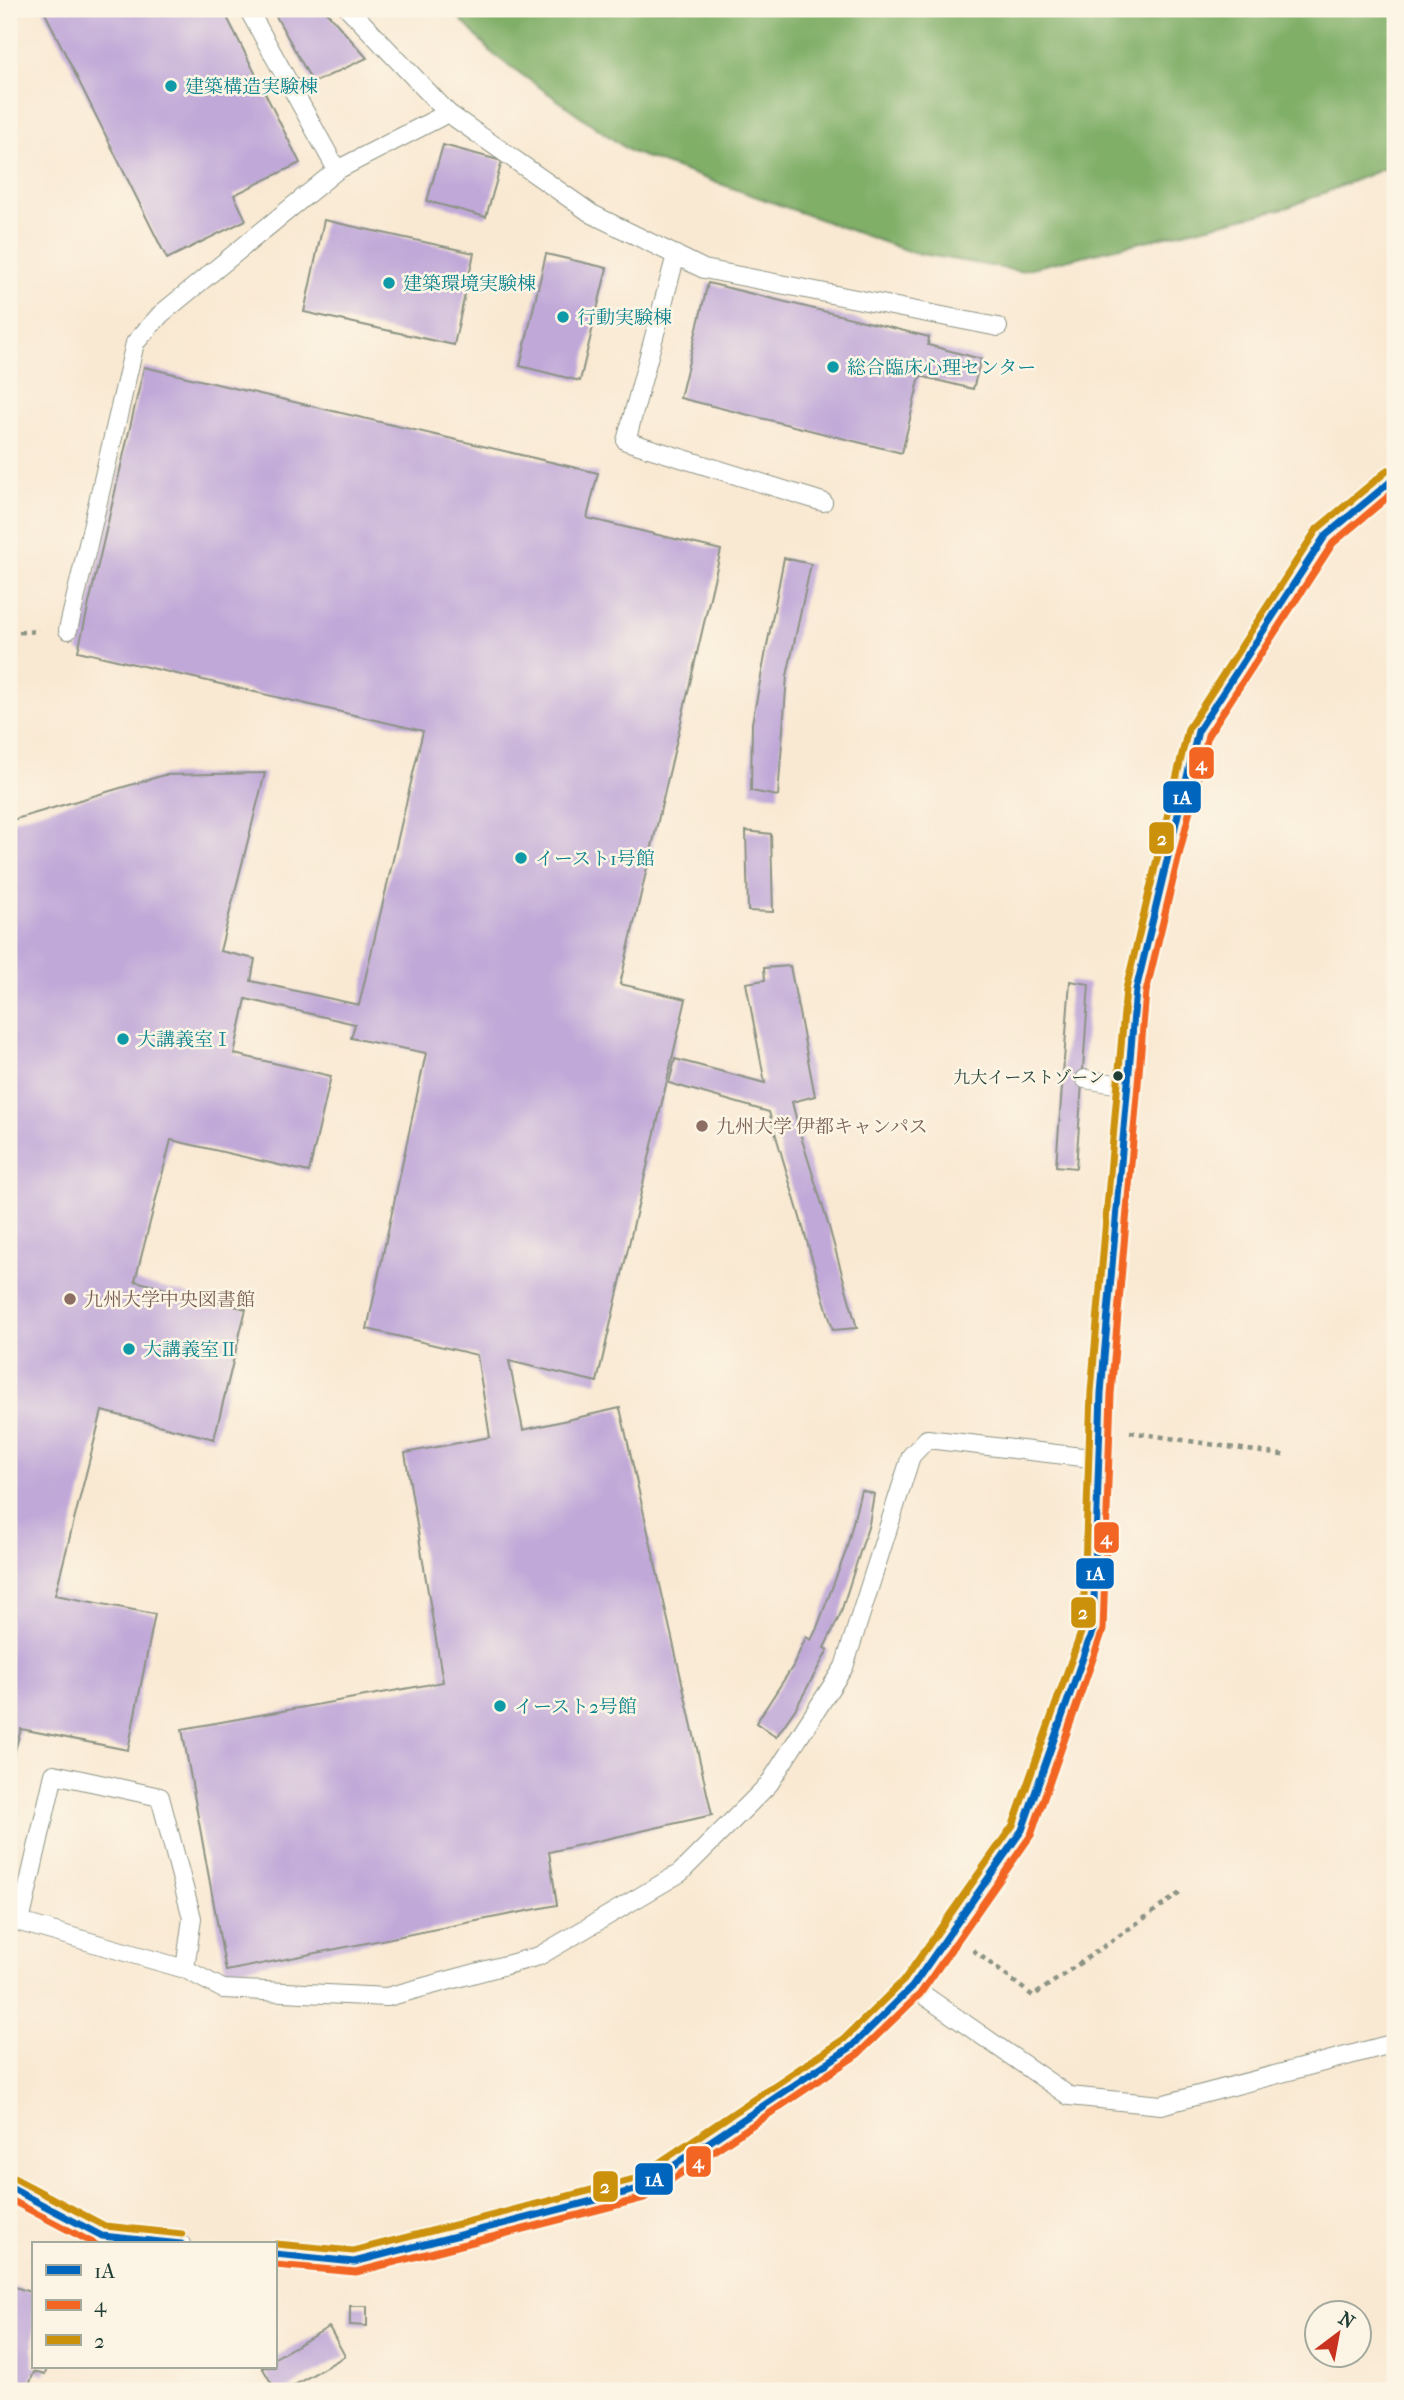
<svg xmlns="http://www.w3.org/2000/svg" width="1404" height="2400" font-family="'IM FELL French Canon','Noto Serif JP',serif">
<rect width="100%" height="100%" fill="#fcf5e5"/>
<filter id="ink" filterUnits="userSpaceOnUse"><feTurbulence type="fractalNoise" baseFrequency=".0143" numOctaves="2"/><feDisplacementMap in="SourceGraphic" scale="14" xChannelSelector="R" yChannelSelector="G"/><feConvolveMatrix kernelMatrix="1 2 1 2 8 2 1 2 1" color-interpolation-filters="sRGB"/></filter>
<filter id="wash" filterUnits="userSpaceOnUse"><feTurbulence type="fractalNoise" baseFrequency=".00686" numOctaves="4" result="noise"/><feDisplacementMap in="SourceGraphic" scale="28" xChannelSelector="R" yChannelSelector="G"/><feGaussianBlur stdDeviation="1.57" result="paint"/><feColorMatrix in="noise" values="0 0 0 0 0 0 0 0 0 0 0 0 0 0 0 0 0 1.4 0 .05"/><feComposite in="paint" operator="in"/></filter>
<g filter="url(#wash)">
<rect width="100%" height="100%" fill="#f9e9d3"/>
<path fill="#80af68" stroke="#50764e" stroke-width="2" d="M451,9h944v155l-106,43 -270,64 -108,-19 -280,-100 -138,-98z"/>
<g id="blocks">
<g fill="#c0a8d8">
<path d="M43,9h180l77,154 -66,32 12,25 -79,39z"/>
<path d="M272,9h52l43,49 -54,25z"/>
<path d="M443,145l59,16 -16,56 -59,-16z"/>
<path d="M324,220l150,33 -20,92 -150,-33z"/>
<path d="M546,254l61,14 -27,113 -60,-15z"/>
<path d="M708,283l221,54 -1,8 53,14 -8,30 -53,-13 -18,77 -222,-55z"/>
<path d="M144,367l454,106 -11,45 134,32 -101,434 66,15 -89,383 -88,-21 14,69 97,-22 92,407 -163,37 8,53 -331,66 -44,-242 261,-47 -38,-229 85,-16 -13,-82 -110,-26 59,-276 -75,-15 4,-14 -109,-25 -12,55 97,22 -22,96 -138,-32 -36,141 111,28 -32,130 -112,-28 -47,184 100,19 -27,136 -107,-21 -12,43v-951l155,-46 101,-2 -45,178 35,8 -4,22 108,24 64,-274 -345,-80z"/>
<path d="M784,558l27,6 -24,112 -9,120 -27,-5 1,-68z"/>
<path d="M746,831l25,3 2,78 -25,-1z"/>
<path d="M790,966l25,130 -23,6 7,28 30,97 28,101 -24,2 -64,-218 -100,-29 6,-24 90,24 -19,-100 19,-3 -1,-12z"/>
<path d="M1070,981l19,3 -13,184 -20,-2z"/>
<path d="M861,1490l13,4 -5,30 -29,91 -16,33 4,2 -32,58 -20,29 -20,-14 37,-57 13,-29 5,3 5,-10 30,-79z"/>
<path d="M9,2285l24,8v74h14l-2,8 -11,-3 -7,19h-18z"/>
<path d="M350,2306h17v20l-17,-1z"/>
<path d="M329,2327l16,29 -61,35h-8l-14,-24h13v-9z"/>
</g>
</g>
</g>
<g filter="url(#ink)">
<use href="#blocks" fill-opacity="0" stroke="#8c9384" stroke-width="2"/>
<g fill="none" stroke-linecap="round" stroke-linejoin="round">
<defs>
<g id="service">
<path d="M248,9l89,161"/>
<path d="M349,9l99,104 144,101 112,55 294,58"/>
<path d="M676,255l-50,186 197,61"/>
<path d="M68,630l67,-287 26,-29 176,-144 111,-57"/>
<path d="M1085,1079l42,7"/>
<path d="M185,1969l7,-51 -32,-121 -106,-23 -34,148 165,47 38,20 164,8 152,-41 141,-83 89,-89 75,-117 67,-211 16,-17 172,20"/>
<path d="M912,1987l157,109 92,9 234,-62"/>
<path d="M9,2187l93,49 79,8"/>
<path d="M275,2254l79,8 285,-73 212,-142 61,-60 110,-157 71,-201 8,-236 35,-403 62,-259 127,-195 70,-58"/>
</g>
</defs>
<use href="#service" stroke="#8c9384" stroke-width="20"/>
<g stroke="#8c9384" stroke-width="4.5" stroke-dasharray="5 5" stroke-linecap="butt">
<path d="M9,633l30,-2"/>
<path d="M1130,1432l158,24"/>
<path d="M973,1950l60,46 147,-103"/>
</g>
<use href="#service" stroke="#fff" stroke-width="18"/>
<defs>
<g id="bus-1">
<path d="M9,2187l93,49 79,8"/>
<path d="M275,2254l79,8 285,-73 212,-142 61,-60 110,-157 71,-201 8,-236 35,-403 62,-259 127,-195 70,-58"/>
</g>
<g id="bus-2">
<path d="M9,2199l86,45"/>
<path d="M275,2265l81,7 288,-74 214,-144 62,-60 111,-159 72,-205 8,-236 35,-402 62,-257 125,-192 62,-52"/>
</g>
<g id="bus-3">
<path d="M14,2178l91,48 77,8"/>
<path d="M276,2244l77,7 282,-72 209,-140 60,-59 109,-155 70,-198 8,-235 35,-403 62,-260 129,-200 71,-59"/>
</g>
</defs>
<use href="#bus-1" stroke="#fcf5e5" stroke-width="12"/>
<use href="#bus-2" stroke="#fcf5e5" stroke-width="12"/>
<use href="#bus-3" stroke="#fcf5e5" stroke-width="12"/>
<use href="#bus-1" stroke="#0065bd" stroke-width="7"/>
<use href="#bus-2" stroke="#f26522" stroke-width="7"/>
<use href="#bus-3" stroke="#cc910a" stroke-width="7"/>
</g>
</g>
<g fill="#0f9aa8" stroke="#fcf5e5" stroke-width="2.5">
<circle cx="171" cy="86" r="7"/>
<circle cx="389" cy="283" r="7"/>
<circle cx="563" cy="317" r="7"/>
<circle cx="833" cy="367" r="7"/>
<circle cx="521" cy="858" r="7"/>
<circle cx="123" cy="1039" r="7"/>
<circle cx="129" cy="1349" r="7"/>
<circle cx="500" cy="1706" r="7"/>
</g>
<circle fill="#1f3d34" stroke="#fcf5e5" stroke-width="2.5" cx="1118" cy="1076" r="6"/>
<g fill="#8d6e63" stroke="#fcf5e5" stroke-width="2.5">
<circle cx="702" cy="1126" r="7"/>
<circle cx="70" cy="1299" r="7"/>
</g>
<g text-anchor="middle" stroke-width="5" stroke-linejoin="round" paint-order="stroke">
<g font-size="17" fill="#1f3d34" stroke="#fcf5e5" text-anchor="end">
<text x="1105" y="1083">九大イーストゾーン</text>
</g>
<g font-size="19" fill="#0d838f" stroke="#fcf5e5" text-anchor="start">
<text x="185" y="93">建築構造実験棟</text>
<text x="403" y="290">建築環境実験棟</text>
<text x="577" y="324">行動実験棟</text>
<text x="847" y="374">総合臨床心理センター</text>
<text x="535" y="865">イースト1号館</text>
<text x="137" y="1046">大講義室Ⅰ</text>
<text x="143" y="1356">大講義室Ⅱ</text>
<text x="514" y="1713">イースト2号館</text>
</g>
<g font-size="19" fill="#785e54" stroke="#fcf5e5" text-anchor="start">
<text x="716" y="1133">九州大学 伊都キャンパス</text>
<text x="84" y="1306">九州大学中央図書館</text>
</g>
</g>
<g stroke="#fcf5e5" stroke-width="2.5">
<rect x="1188" y="746" width="27" height="34" rx="7" fill="#f26522"/>
<rect x="1162" y="780" width="40" height="34" rx="7" fill="#0065bd"/>
<rect x="1148" y="821" width="27" height="34" rx="7" fill="#cc910a"/>
<rect x="1093" y="1521" width="27" height="33" rx="7" fill="#f26522"/>
<rect x="1075" y="1557" width="40" height="33" rx="7" fill="#0065bd"/>
<rect x="1070" y="1596" width="27" height="33" rx="7" fill="#cc910a"/>
<rect x="685" y="2145" width="27" height="33" rx="7" fill="#f26522"/>
<rect x="634" y="2162" width="40" height="34" rx="7" fill="#0065bd"/>
<rect x="592" y="2170" width="27" height="33" rx="7" fill="#cc910a"/>
</g>
<g font-size="19" text-anchor="middle" font-weight="bold" fill="#fff">
<text x="1201" y="770">4</text>
<text x="1182" y="804">1A</text>
<text x="1162" y="845">2</text>
<text x="1106" y="1544">4</text>
<text x="1095" y="1580">1A</text>
<text x="1083" y="1619">2</text>
<text x="698" y="2168">4</text>
<text x="654" y="2186">1A</text>
<text x="605" y="2193">2</text>
</g>
<rect width="1404" height="2400" fill="none" stroke="#fcf5e5" stroke-width="35"/>
<rect x="32" y="2242" width="245" height="126" fill="#fcf5e5" stroke="#a4ab9e" stroke-width="2"/>
<rect x="46" y="2265" width="35" height="10" fill="#0065bd" stroke="#a4ab9e" stroke-width="2"/>
<text x="94" y="2278" font-size="21" fill="#1f3d34">1A</text>
<rect x="46" y="2300" width="35" height="10" fill="#f26522" stroke="#a4ab9e" stroke-width="2"/>
<text x="94" y="2312" font-size="21" fill="#1f3d34">4</text>
<rect x="46" y="2335" width="35" height="10" fill="#cc910a" stroke="#a4ab9e" stroke-width="2"/>
<text x="94" y="2348" font-size="21" fill="#1f3d34">2</text>
<g transform="translate(1338 2334) rotate(32)"><circle r="33" fill="#fcf5e5" stroke="#a4ab9e" stroke-width="2"/>
<path d="M0-5L12 26L0 18L-12 26Z" fill="#c8321e"/>
<text y="-10" font-size="19" font-weight="bold" text-anchor="middle" fill="#1f3d34">N</text>
</g>
</svg>
